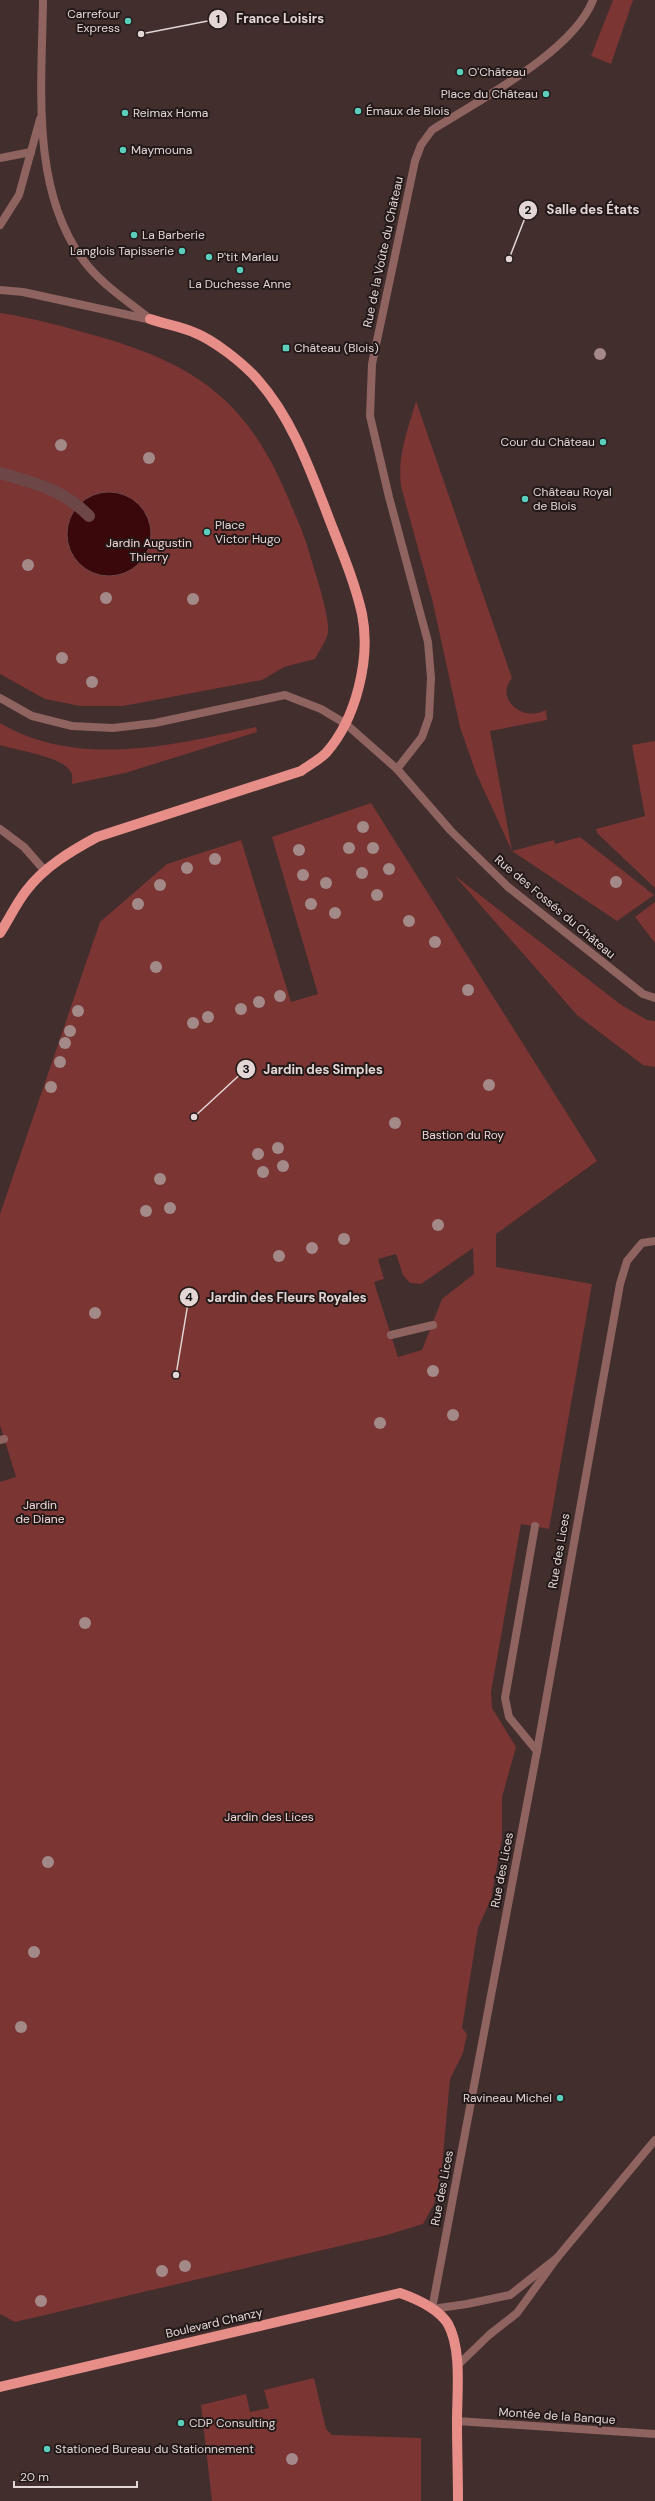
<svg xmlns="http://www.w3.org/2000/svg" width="655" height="2501" font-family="'DM Sans',sans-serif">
<rect width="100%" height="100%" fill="#412e2d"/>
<g fill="#7b3533" fill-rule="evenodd">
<path d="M613,0h20l-22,64 -20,-8z"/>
<path d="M0,313c33,5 65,14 97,23 97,28 148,62 189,157 8,20 18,39 23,59 5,17 21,64 19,80 -1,8 -9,19 -13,27l-31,8 -22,13 -139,26h-43l-35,-7 -45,-25z"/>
<path d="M416,401l96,277c-17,20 9,45 34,32l1,10 -57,11 22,120 42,-11 1,4 25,-7 74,58 -37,26 -105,-70 -36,-78 -16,-46 -27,-124 -32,-117c-4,-30 7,-57 15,-85z"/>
<path d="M0,723c78,46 173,22 256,4l1,5 -132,41 -53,11c0,-4 1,-9 -1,-12 -9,-16 -53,-21 -71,-27z"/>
<path d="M655,741v147l-58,-55 -1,-4 49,-13 -13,-71z"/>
<path d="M371,803l226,358 -101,73v33l96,17 -43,245 -28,-5 -30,168 1,16 24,39 -14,50v41l-11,61 -13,29 -16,100 5,6 -4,19 -13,26 -8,88 -8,37 -11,20 -36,11 -372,87 -15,-8v-832l16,-5 -16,-52v-211l100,-292 67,-58 74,-24 50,162 27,-8 -46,-157zM473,1248l1,26 -32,25 -20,51 -24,7 -24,-75 10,-3 -6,-20 18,-5 7,21 7,8 11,1z"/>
<path d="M454,875l166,129 27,16 8,1v46l-12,-2 -66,-50z"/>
<path d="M655,902v41l-20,-26z"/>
<path d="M314,2378l12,51 6,6 89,3v63h-209l-11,-96 45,-11 4,18 19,-4 -5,-18z"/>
</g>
<circle fill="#3a080a" stroke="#6d4647" cx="109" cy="534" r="42"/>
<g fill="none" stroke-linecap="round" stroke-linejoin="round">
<path stroke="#6d4647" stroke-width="12" d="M0,473c36,11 61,15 89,43"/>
<g stroke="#8f6360" stroke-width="8">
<path d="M0,698l32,18 40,10 41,2 42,-5 130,-28 36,14 25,15"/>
<path d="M0,829l24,18 21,24"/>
<path d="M391,1335l42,-10"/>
<path d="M0,1440l4,-1"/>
<path d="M535,1526l-30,172 4,19 28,34"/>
</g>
<g stroke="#8f6360" stroke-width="8">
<path d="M0,158l31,-6"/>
<path d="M397,769l25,-32 7,-20 2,-39 -3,-36 -39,-145 -19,-81 2,-52 43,-203 6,-16 11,-15c47,-30 141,-78 161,-130"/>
<path d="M457,2421l198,13"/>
</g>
<g stroke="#8f6360" stroke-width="8">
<path d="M43,0c-1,84 -13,190 41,261 17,23 44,40 66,58"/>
<path d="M0,225l19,-30 21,-76"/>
<path d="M0,290l23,2 124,27"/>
<path d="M346,724l51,45 54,62 57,56 135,107 12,4"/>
<path d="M557,2258l-47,37 -43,9 -35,5 105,-558 83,-467 7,-23 15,-18 13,-2"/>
<path d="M457,2366l32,-31 28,-22 40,-55 98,-118"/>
</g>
<g stroke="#e78e89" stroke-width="10">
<path d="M0,933c9,-14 16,-29 26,-42 18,-24 45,-40 71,-54l204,-66c8,-6 18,-11 25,-18 30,-34 45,-94 36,-139 -8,-36 -24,-71 -37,-106 -17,-44 -35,-92 -67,-128 -15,-17 -44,-40 -65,-48 -14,-6 -29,-8 -43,-13"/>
<path d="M0,2387l400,-94c17,6 38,15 48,31 14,25 9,69 9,97 0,27 1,53 1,80"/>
</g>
</g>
<g fill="#a38a89">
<circle cx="600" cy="354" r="6"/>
<circle cx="61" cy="445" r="6"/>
<circle cx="149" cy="458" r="6"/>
<circle cx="28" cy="565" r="6"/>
<circle cx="106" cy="598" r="6"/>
<circle cx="193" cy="599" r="6"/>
<circle cx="62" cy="658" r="6"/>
<circle cx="92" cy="682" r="6"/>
<circle cx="363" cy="827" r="6"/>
<circle cx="349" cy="848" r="6"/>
<circle cx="373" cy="848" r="6"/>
<circle cx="299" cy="850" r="6"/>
<circle cx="215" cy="859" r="6"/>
<circle cx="187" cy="868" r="6"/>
<circle cx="389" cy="869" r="6"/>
<circle cx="362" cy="873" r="6"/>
<circle cx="303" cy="875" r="6"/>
<circle cx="616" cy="882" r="6"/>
<circle cx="326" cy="883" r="6"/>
<circle cx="160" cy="885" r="6"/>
<circle cx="377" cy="895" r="6"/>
<circle cx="138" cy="904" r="6"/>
<circle cx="311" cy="904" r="6"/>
<circle cx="335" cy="913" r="6"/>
<circle cx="409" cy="921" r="6"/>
<circle cx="435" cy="942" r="6"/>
<circle cx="156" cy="967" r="6"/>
<circle cx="468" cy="990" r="6"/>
<circle cx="280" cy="996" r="6"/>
<circle cx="259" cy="1002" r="6"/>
<circle cx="241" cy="1009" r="6"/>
<circle cx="78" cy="1011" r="6"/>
<circle cx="208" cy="1017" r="6"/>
<circle cx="193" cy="1023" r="6"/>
<circle cx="70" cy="1031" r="6"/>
<circle cx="65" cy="1043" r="6"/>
<circle cx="60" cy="1062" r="6"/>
<circle cx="489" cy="1085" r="6"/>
<circle cx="51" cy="1087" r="6"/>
<circle cx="395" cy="1123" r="6"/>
<circle cx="278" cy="1148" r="6"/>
<circle cx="258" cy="1154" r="6"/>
<circle cx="283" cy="1166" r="6"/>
<circle cx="263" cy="1172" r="6"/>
<circle cx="160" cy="1179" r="6"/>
<circle cx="170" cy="1208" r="6"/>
<circle cx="146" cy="1211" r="6"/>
<circle cx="438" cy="1225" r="6"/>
<circle cx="344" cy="1239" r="6"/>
<circle cx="312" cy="1248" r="6"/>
<circle cx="279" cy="1256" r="6"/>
<circle cx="95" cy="1313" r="6"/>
<circle cx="433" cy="1371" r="6"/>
<circle cx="453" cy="1415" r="6"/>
<circle cx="380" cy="1423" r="6"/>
<circle cx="85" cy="1623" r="6"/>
<circle cx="48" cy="1862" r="6"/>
<circle cx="34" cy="1952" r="6"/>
<circle cx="21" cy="2027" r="6"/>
<circle cx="185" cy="2266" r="6"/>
<circle cx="162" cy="2271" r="6"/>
<circle cx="41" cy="2301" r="6"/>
<circle cx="292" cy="2459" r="6"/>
</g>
<g fill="#5bcebc" stroke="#221918" stroke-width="1.5">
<circle cx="128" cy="21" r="4"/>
<circle cx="460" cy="72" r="4"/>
<circle cx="546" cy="94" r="4"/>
<circle cx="358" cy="111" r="4"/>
<circle cx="125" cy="113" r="4"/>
<circle cx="123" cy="150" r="4"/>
<circle cx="134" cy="235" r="4"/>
<circle cx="182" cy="251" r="4"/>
<circle cx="209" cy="257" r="4"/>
<circle cx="240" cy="270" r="4"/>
<rect x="282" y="344" width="8" height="8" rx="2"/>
<circle cx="603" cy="442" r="4"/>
<circle cx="525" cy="499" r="4"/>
<circle cx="207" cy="532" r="4"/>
<circle cx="560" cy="2098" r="4"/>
<circle cx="181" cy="2423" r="4"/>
<circle cx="47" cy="2449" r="4"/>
</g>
<g text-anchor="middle" stroke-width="4" stroke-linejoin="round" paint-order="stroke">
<g font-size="12" fill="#e3d6d5" stroke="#221918" text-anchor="start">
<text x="120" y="18" text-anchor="end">Carrefour<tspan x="120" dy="14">Express</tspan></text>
<text x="468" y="76">O'Château</text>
<text x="538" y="98" text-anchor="end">Place du Château</text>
<text x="366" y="115">Émaux de Blois</text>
<text x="133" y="117">Reimax Homa</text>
<text x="131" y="154">Maymouna</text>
<text x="142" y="239">La Barberie</text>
<text x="174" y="255" text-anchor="end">Langlois Tapisserie</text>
<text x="217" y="261">P'tit Marlau</text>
<text x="240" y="288" text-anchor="middle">La Duchesse Anne</text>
<text x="294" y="352">Château (Blois)</text>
<text x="595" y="446" text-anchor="end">Cour du Château</text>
<text x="533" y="496">Château Royal<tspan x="533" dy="14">de Blois</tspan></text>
<text x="215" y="529">Place<tspan x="215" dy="14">Victor Hugo</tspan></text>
<text x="552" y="2102" text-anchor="end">Ravineau Michel</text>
<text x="189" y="2427">CDP Consulting</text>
<text x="55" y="2453">Stationed Bureau du Stationnement</text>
</g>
<g font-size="12" fill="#e3d6d5" stroke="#221918">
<text transform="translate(383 252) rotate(-78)" y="4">Rue de la Voûte du Château</text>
<text transform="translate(555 907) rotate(40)" y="4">Rue des Fossés du Château</text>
<text transform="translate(559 1551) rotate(-80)" y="4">Rue des Lices</text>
<text transform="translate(502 1870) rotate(-79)" y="4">Rue des Lices</text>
<text transform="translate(442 2188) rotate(-79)" y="4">Rue des Lices</text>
<text transform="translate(214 2323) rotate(-13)" y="4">Boulevard Chanzy</text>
<text transform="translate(557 2416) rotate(4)" y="4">Montée de la Banque</text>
</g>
<g font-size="12" fill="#f3d6d4" stroke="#221918">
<text x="149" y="547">Jardin Augustin<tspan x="149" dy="14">Thierry</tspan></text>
<text x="463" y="1139">Bastion du Roy</text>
<text x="40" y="1509">Jardin<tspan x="40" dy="14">de Diane</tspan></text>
<text x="269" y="1821">Jardin des Lices</text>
</g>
</g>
<path fill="none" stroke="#e3d6d5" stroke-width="1.5" d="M141 34L218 19M509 259L528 210M194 1117L246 1069M176 1375L189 1297"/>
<g fill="#e3d6d5" stroke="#221918" stroke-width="1.5">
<circle cx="141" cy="34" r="4"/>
<circle cx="509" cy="259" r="4"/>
<circle cx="194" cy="1117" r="4"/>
<circle cx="176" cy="1375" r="4"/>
<circle cx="218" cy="19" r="10"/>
<circle cx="528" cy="210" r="10"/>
<circle cx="246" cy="1069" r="10"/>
<circle cx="189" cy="1297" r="10"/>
</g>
<g font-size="12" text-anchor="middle" font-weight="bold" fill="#111">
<text x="218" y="23">1</text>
<text x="528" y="214">2</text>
<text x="246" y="1073">3</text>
<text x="189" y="1301">4</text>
</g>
<g font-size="13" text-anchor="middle" font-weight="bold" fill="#e3d6d5" stroke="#221918" stroke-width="4" stroke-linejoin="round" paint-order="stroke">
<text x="280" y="23">France Loisirs</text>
<text x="593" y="214">Salle des États</text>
<text x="323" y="1074">Jardin des Simples</text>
<text x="287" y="1302">Jardin des Fleurs Royales</text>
</g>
<path d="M14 2481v6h123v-6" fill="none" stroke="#e3d6d5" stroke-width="2"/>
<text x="20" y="2481" font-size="12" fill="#e3d6d5" stroke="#221918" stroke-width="3" paint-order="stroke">20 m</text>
</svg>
